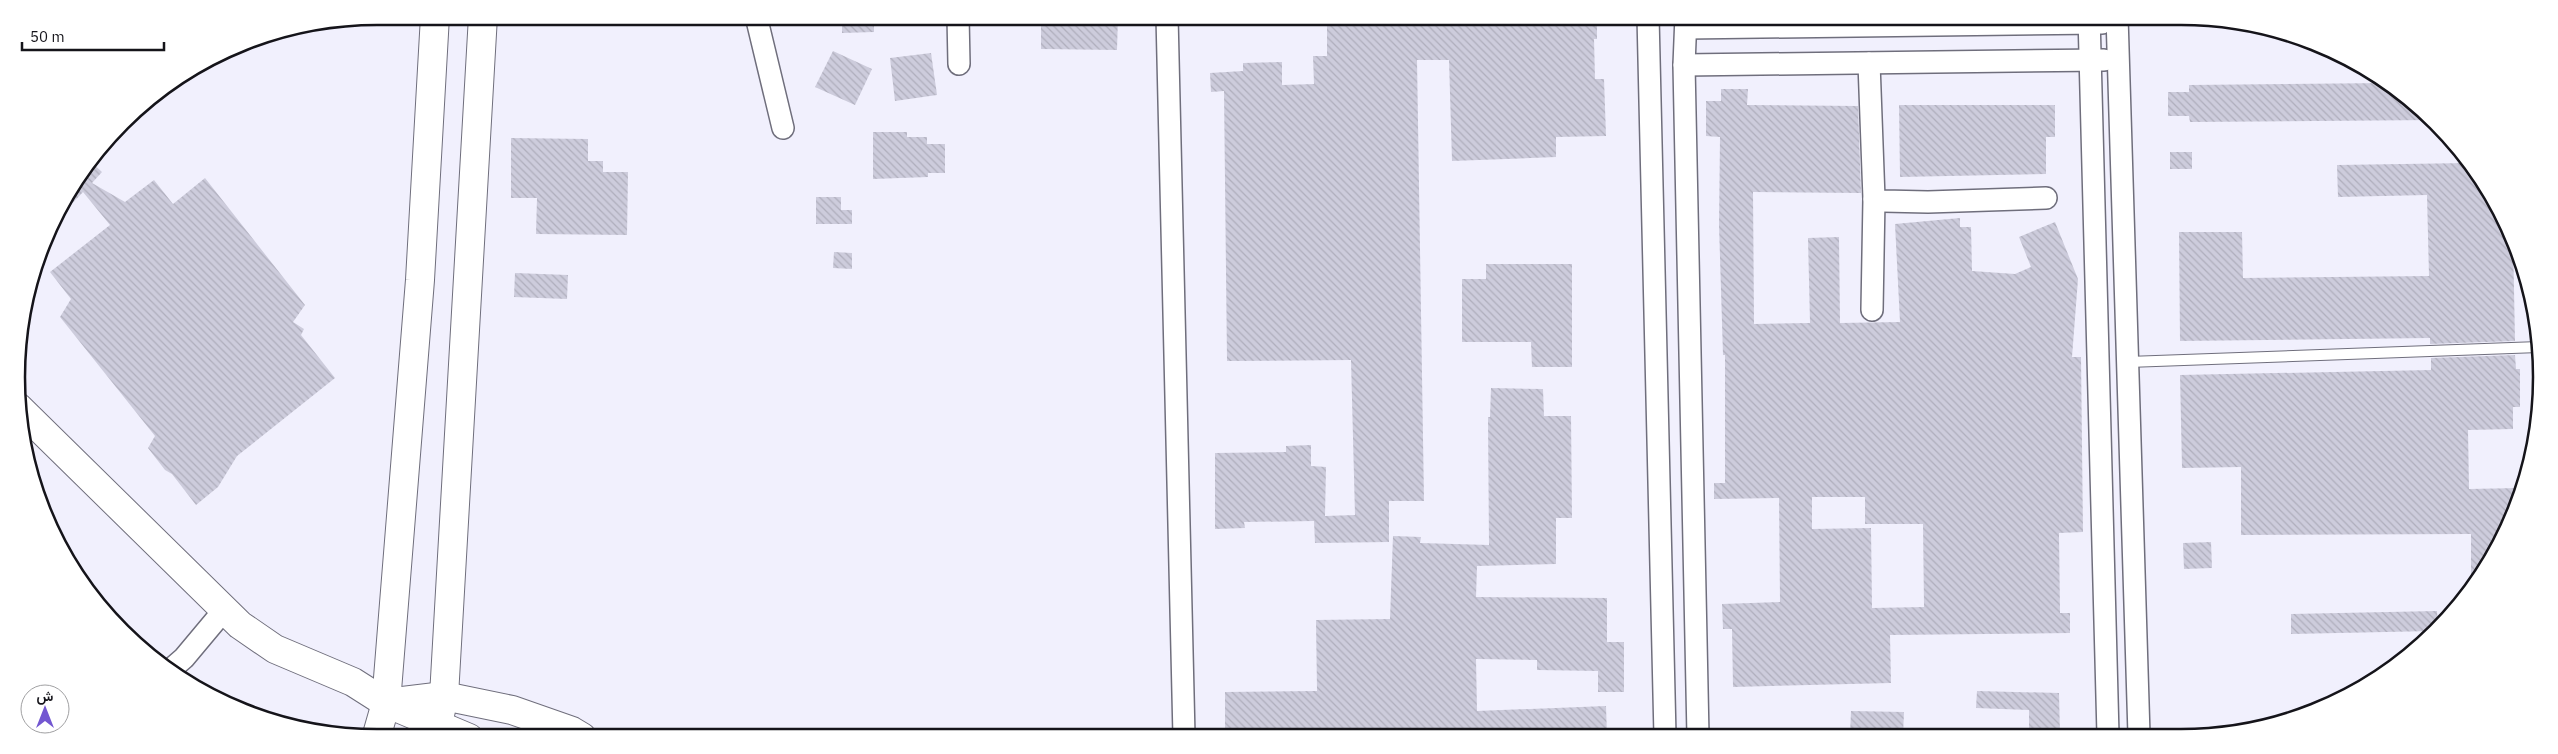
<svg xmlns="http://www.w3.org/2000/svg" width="2558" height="754" font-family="'IBM Plex Sans',Vazirmatn,sans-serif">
<defs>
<pattern id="building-back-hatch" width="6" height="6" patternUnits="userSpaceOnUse" patternTransform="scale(1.25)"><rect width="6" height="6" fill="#cdccdc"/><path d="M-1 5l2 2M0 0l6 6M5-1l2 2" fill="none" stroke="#afaebc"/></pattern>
</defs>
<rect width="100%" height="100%" fill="#f1f0fd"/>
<g fill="url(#building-back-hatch)" fill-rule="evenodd">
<path d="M842,16h32v16l-32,1z"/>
<path d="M1041,16h77l-1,34 -76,-1z"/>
<path d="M1327,16h270v23h-3l1,40h9l2,57 -50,1v20l-104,4 -3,-101h-32l7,441h-35v41l-74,1 -1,-22 -70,1 1,6 -30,1v-76l71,-1v-6l25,-1v21l15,1 -1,49 30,-1 -4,-155 -124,1 -3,-270 -13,1 -1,-19 33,-2v-8l39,-1v23l32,-1 -1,-28h14z"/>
<path d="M833,51l39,18 -17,36 -40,-18z"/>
<path d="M931,53l6,42 -42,6 -5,-43z"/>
<path d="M2389,83l45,37 -244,2 -1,-6h-21v-24h21v-7z"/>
<path d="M1721,89h27l-1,16 111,1 3,87 -108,-1 1,132 56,-1 -2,-85 31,-1 1,86 60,-1 -5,-98 65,-6v9h11l1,44 43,3 16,-7 -12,-30 36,-15 23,57 -6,78h9l2,175 -24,1 1,80h10v20l-180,2 1,48 -158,4 -1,-58h-9l-1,-25 58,-2 -1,-104 -65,1v-16h11v-128h-2l-4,-130 1,-88 -14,-1v-35h15zM1812,497h53v27h58l1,83 -52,1 -1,-80 -59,1z"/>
<path d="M1899,105h156v32h-9v37l-146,3z"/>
<path d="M873,132h34v5h20v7h18v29h-17v4l-55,2z"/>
<path d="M511,138l77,1v22h15v11h25l-1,63 -91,-1 1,-36h-26z"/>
<rect x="2170" y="152" width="22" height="17"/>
<path d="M89,160l13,12 -10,11 33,19 29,-22 19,24 32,-26 100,127 -12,17 11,7 -3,6 34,43 -98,78 -19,31 -22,18 -24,-31 -7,-4 -17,-22 7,-12 -95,-119 11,-18 -21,-27 60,-47 -27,-33 -17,18 -5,-4z"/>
<path d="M2469,163l12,14 32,60 2,104 -85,3v-6l-250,3 -1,-109h63l1,46 186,-2 -2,-81 -89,2 -1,-32z"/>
<path d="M816,197h25v13h11v14h-36z"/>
<path d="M834,252l18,1v16l-19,-1z"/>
<path d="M1486,264h86v103h-40l-1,-25h-69v-63h24z"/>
<path d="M515,273l53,2 -1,24 -53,-2z"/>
<path d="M2515,355l1,14h4v38h-7v22l-45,1 1,59 50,-1 -25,69 -23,27v-50l-230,1v-68l-59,1 -2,-93 251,-5v-12z"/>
<path d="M1491,388l52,1 1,27h27l1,102h-16v46l-79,2 -1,31 131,1v44h17v50h-26v-21l-61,-1v-10l-61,-1 1,52 129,-5 1,30h-382v-44l92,-1 -1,-71 74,-1 3,-83 28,1 -1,6 69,2 -1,-128h2z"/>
<path d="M2211,542l1,26 -28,1 -1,-26z"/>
<path d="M2437,611l1,14 -5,6 -142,3v-20z"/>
<path d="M1977,691l82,2 1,42h-31v-25l-53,-2z"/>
<path d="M1851,711l53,1 -1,23h-53z"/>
</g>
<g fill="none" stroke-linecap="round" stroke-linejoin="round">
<defs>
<path id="lane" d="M2128,362l411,-15"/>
<g id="street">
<path d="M756,16l27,112"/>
<path d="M958,16l1,48"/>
<path d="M1167,16l17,720"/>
<path d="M1648,16l17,720"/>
<path d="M1686,16l-2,49 14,671"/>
<path d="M2089,16l19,719"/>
<path d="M2117,16l22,719"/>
<path d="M1686,28l416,-5"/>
<path d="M1869,63l5,136 9,2 45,1 118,-4"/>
<path d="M1684,65l420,-5"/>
<path d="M1872,310l2,-111"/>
<path d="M169,671l15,-13 41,-49"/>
</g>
<g id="secondary">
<path d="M18,407l222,218 35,24 78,33 33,21 83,35"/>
<path d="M386,703l58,-7 68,14 60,21 10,6"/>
<path d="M376,738l10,-35 34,-423 15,-264"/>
<path d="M435,738l9,-42 39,-680"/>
</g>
</defs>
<use href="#lane" stroke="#6f6e7c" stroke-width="12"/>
<use href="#street" stroke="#6f6e7c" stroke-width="24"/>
<use href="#secondary" stroke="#6f6e7c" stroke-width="30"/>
<use href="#lane" stroke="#fff" stroke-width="10"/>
<use href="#street" stroke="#fff" stroke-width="21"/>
<use href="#secondary" stroke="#fff" stroke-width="28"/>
</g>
<path d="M0 0H2558V754H0ZM377 25H2181A352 352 0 0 1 2533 377V377A352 352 0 0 1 2181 729H377A352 352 0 0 1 25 377V377A352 352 0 0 1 377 25Z" fill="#fff" fill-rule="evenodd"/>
<path fill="none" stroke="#15141a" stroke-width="2.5" d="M377 25H2181A352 352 0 0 1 2533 377V377A352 352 0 0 1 2181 729H377A352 352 0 0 1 25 377V377A352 352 0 0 1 377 25Z"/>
<g transform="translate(45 709)"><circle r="24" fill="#ffffff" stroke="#a1a1a3"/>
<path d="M0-4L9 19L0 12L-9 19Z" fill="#7357d1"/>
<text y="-8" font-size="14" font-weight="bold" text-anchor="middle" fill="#15141a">ش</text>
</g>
<path d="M22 42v8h142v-8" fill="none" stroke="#15141a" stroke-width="2.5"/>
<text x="30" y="42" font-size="15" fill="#15141a" stroke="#ffffff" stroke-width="4" paint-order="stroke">50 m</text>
</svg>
